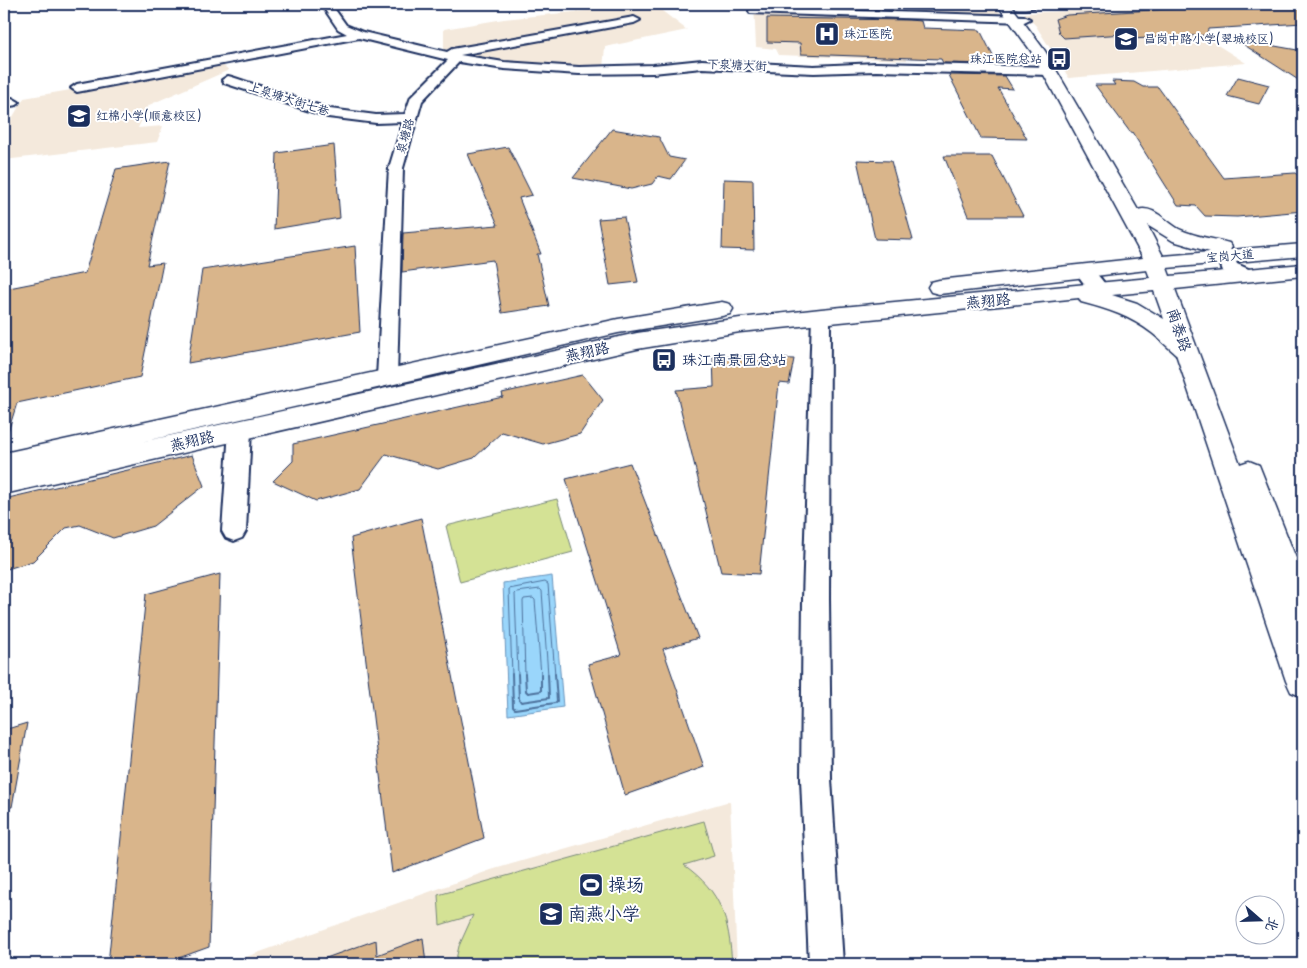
<svg xmlns="http://www.w3.org/2000/svg" width="1307" height="968" font-family="'Playpen Sans','LXGW WenKai TC',sans-serif">
<rect width="100%" height="100%" fill="#fff"/>
<filter id="ink" filterUnits="userSpaceOnUse"><feTurbulence type="fractalNoise" baseFrequency=".02" numOctaves="2"/><feDisplacementMap in="SourceGraphic" scale="10" xChannelSelector="R" yChannelSelector="G"/><feConvolveMatrix kernelMatrix="1 2 1 2 8 2 1 2 1" color-interpolation-filters="sRGB"/></filter>
<g filter="url(#ink)">
<g fill="#f4e9dc">
<path d="M653,4l34,26 -82,17 -2,21h-61l-98,-14v-25l60,-10z"/>
<path d="M754,4h238l15,16 -111,-1 11,41 -128,-5 -3,-6 -20,-2z"/>
<path d="M1157,7l89,56 -177,15 -33,-52 -12,-13z"/>
<path d="M221,64l8,6 -80,35 -11,23 25,-2 -6,16 -153,18v-28l20,-34z"/>
<path d="M730,801l7,163h-494v-6l248,-88z"/>
</g>
<g fill="#d4e295" stroke="#78887a">
<path d="M557,499l16,53 -113,30 -14,-56z"/>
<path d="M704,821l10,35 -30,9c38,27 45,55 48,99h-277l4,-18 14,-31 -33,10 -2,-30z"/>
</g>
<path fill="#9ad6fb" stroke="#6793bc" d="M552,576l11,131 -55,8 -5,-132z"/>
<g fill="none" stroke-linecap="round" stroke-linejoin="round">
<g stroke="#4e729d" stroke-width="1">
<path d="M512,675l-3,-86 36,-7 3,2 7,91"/>
<path d="M518,675l-3,-81 2,-2 23,-3 2,2 6,84"/>
<path d="M525,675l-2,-74 1,-2 9,-1 2,2 6,75"/>
</g>
<g stroke="#4e729d" stroke-width="2">
<path d="M512,674l1,33 2,2 40,-6 2,-2 -2,-27"/>
<path d="M518,674l1,25 2,3 28,-4 -1,-24"/>
<path d="M525,674l1,17 2,2 13,-2v-17"/>
</g>
</g>
<g fill="#d9b58b" stroke="#1b2f5e">
<path d="M832,4h70l3,7 -72,-3z"/>
<path d="M1219,4l8,5 76,-5v19l-95,6 -1,6 -76,4 -7,-5 -60,4 -5,-5 -4,-14 12,-4 119,-7 -2,-1z"/>
<path d="M767,18l141,2 13,1 2,7 57,2 17,34 -54,-1 -2,-4 -140,-5 -1,-11 -33,-1z"/>
<path d="M1235,39l68,12v32z"/>
<path d="M949,75l56,1 8,13 -15,-1 29,51 -46,-1z"/>
<path d="M1238,77l31,8 -10,19 -32,-8z"/>
<path d="M1112,81l22,1 9,5h15l66,91 71,-5 8,6v32l-66,6 -32,-1 -9,-10 -18,-1 -46,-73h-2l-35,-47h20z"/>
<path d="M612,129l47,8 10,20 16,3 -14,19 -13,-3 -6,8 -21,5 -58,-11z"/>
<path d="M334,145l6,73 -66,11 3,-76z"/>
<path d="M508,147l24,48 -13,3 22,56h-4l12,52 -47,7 -9,-53 -91,12 1,-39 95,-8 -30,-71z"/>
<path d="M944,156h48l31,60h-55z"/>
<path d="M857,160l34,1 22,79 -38,-1z"/>
<path d="M170,161l-23,104 16,-2 -23,114 -123,26 -10,32h-3v-146l81,-16 31,-104z"/>
<path d="M724,179l29,1 1,70 -32,-1z"/>
<path d="M624,217l14,65 -28,3 -12,-66z"/>
<path d="M355,246l5,86 -172,31 14,-93z"/>
<path d="M713,356l81,3 -5,25 -10,-1 -20,191 -38,-2 -45,-182 38,-3z"/>
<path d="M583,375l20,25 -23,34 -37,10 -41,-12 -28,26 -36,11 -52,-15 -26,35 -44,12 -43,-20 20,-20v-17l210,-47 -1,-4z"/>
<path d="M192,455l12,31 -51,40 -40,12 -33,-13 -14,3 -33,33 -29,9v-71z"/>
<path d="M630,463l68,175 -35,11 41,118 -79,28 -37,-131 33,-9 -55,-176z"/>
<path d="M421,518l63,320 -92,35 -41,-335z"/>
<path d="M220,574l-11,373 -47,17h-54l38,-370z"/>
<path d="M27,723l-15,84h-8v-77z"/>
<path d="M423,938l3,26h-111v-2l61,-22 1,15z"/>
</g>
<g fill="none" stroke-linecap="round" stroke-linejoin="round">
<defs>
<g id="minor">
<path d="M321,4h10l15,21 17,7 84,20 5,-3 182,-32 6,3 -6,3 -174,32 44,7 75,5 74,-2 49,-5 112,6 62,-3 174,4 6,4 -6,4 -174,-4 -62,2 -112,-5 -49,5 -74,1 -75,-5 -45,-7 -37,39 -19,67 -6,209 -3,5 -7,2 -7,-2 -3,-5 12,-209 14,-46 -27,1 -48,-6 -104,-34 -2,-3 6,-4 4,1 98,32 46,6 29,-1 6,-17 37,-37 -89,-22 -282,54 -6,-4 6,-4 270,-50 -9,-5z"/>
<path d="M1007,4h33c-7,6 -23,5 -32,3z"/>
<path d="M754,8l270,8 6,3 -6,3 -274,-9 -1,-2 1,-2z"/>
<path d="M12,98l7,4 -2,3 -13,2v-8z"/>
<path d="M1229,251l6,1 2,4 -2,4 2,4 16,7 3,4 -3,4c-11,2 -20,-4 -30,-8l-4,-11 4,-8z"/>
<path d="M1084,266c10,2 19,15 25,24l-3,4c-14,4 -23,-12 -31,-23l3,-4z"/>
<path d="M821,310l6,2 3,4 -1,283 2,180 12,185h-34l-8,-185 2,-180 9,-283 3,-4z"/>
<path d="M240,422l7,2 4,6 -5,101 -4,7 -8,3 -8,-3 -4,-7 7,-101 4,-6z"/>
</g>
<path id="major" d="M997,4h13l35,47 93,159c15,-5 28,12 41,19 17,8 33,9 50,14l3,4 -2,3 73,-6v12l-136,12 3,8 133,-12v12l-128,13 65,175 9,-3 10,4 44,111v54l-2,-1 2,7v61l-12,-5 -5,-11 -110,-327c-9,-7 -16,-15 -24,-21 -22,-17 -44,-24 -71,-31l-2,-4 -339,34 -103,17 -633,145v-41l614,-134 104,-17 8,2 3,5 -3,5 -8,2 -104,17 -477,109 496,-109 103,-15 81,-9 329,-31 -3,-8 -208,24 -8,-2 -3,-5 3,-5 8,-2 204,-22 -112,-207zM1147,225l26,16 37,11 -47,4zM1154,291l10,28 -27,-16 -25,-8z"/>
</defs>
<use href="#minor" stroke="#1b2f5e" stroke-width="4"/>
<use href="#major" stroke="#1b2f5e" stroke-width="3"/>
<use href="#minor" fill="#fff" fill-rule="evenodd"/>
<use href="#major" fill="#fff" fill-rule="evenodd"/>
</g>
</g>
<defs>
<symbol id="hospital-square" viewBox="-11 -11 22 22"><rect x="-9" y="-9" width="18" height="18" rx="4" fill="#1b2f5e" stroke="#fff"/><path d="M-5-5h3v3.5h4V-5h3V5h-3V1.5h-4V5h-3Z" fill="#fff"/></symbol>
<symbol id="school-square" viewBox="-11 -11 22 22"><rect x="-9" y="-9" width="18" height="18" rx="4" fill="#1b2f5e" stroke="#fff"/><path d="M0-5L7-2L0 1L-7-2ZM-4 1L0 2.5L4 1V4Q0 6-4 4Z" fill="#fff"/></symbol>
<symbol id="bus-square" viewBox="-11 -11 22 22"><rect x="-9" y="-9" width="18" height="18" rx="4" fill="#1b2f5e" stroke="#fff"/><path d="M-5-6H5V4H4V6H2V4H-2V6H-4V4H-5ZM-3.5-4V0h7V-4ZM-3.5 1.2v1.5H-2V1.2ZM2 1.2v1.5H3.5V1.2Z" fill="#fff"/></symbol>
<symbol id="stadium-square" viewBox="-11 -11 22 22"><rect x="-9" y="-9" width="18" height="18" rx="4" fill="#1b2f5e" stroke="#fff"/><path d="M0-5a6.5 5 0 1 0 0 10a6.5 5 0 1 0 0-10ZM-3.5-1.8h7v3.6h-7Z" fill="#fff"/></symbol>
</defs>
<g fill-rule="evenodd">
<use href="#hospital-square" x="813" y="20" width="28" height="28"/>
<use href="#school-square" x="1112" y="25" width="28" height="28"/>
<use href="#bus-square" x="1045" y="45" width="28" height="28"/>
<use href="#school-square" x="65" y="102" width="28" height="28"/>
<use href="#bus-square" x="650" y="346" width="28" height="28"/>
<use href="#stadium-square" x="577" y="871" width="28" height="28"/>
<use href="#school-square" x="537" y="900" width="28" height="28"/>
</g>
<g text-anchor="middle" stroke-width="4" stroke-linejoin="round" paint-order="stroke">
<g font-size="12" fill="#1b2f5e" stroke="#fff" text-anchor="start">
<text x="844" y="38">珠江医院</text>
<text x="1144" y="43">昌岗中路小学(翠城校区)</text>
<text x="1042" y="63" text-anchor="end">珠江医院总站</text>
<text x="96" y="120">红棉小学(顺意校区)</text>
</g>
<g font-size="12" fill="#1b2f5e" stroke="#fff">
<text transform="translate(737 65) rotate(2)" y="4">下泉塘大街</text>
<text transform="translate(289 99) rotate(18)" y="4">上泉塘大街七巷</text>
<text transform="translate(405 136) rotate(-74)" y="4">泉塘路</text>
<text transform="translate(1230 256) rotate(-5)" y="4">宝岗大道</text>
</g>
<g font-size="15" fill="#1b2f5e" stroke="#fff">
<text transform="translate(988 301) rotate(-5)" y="5">燕翔路</text>
<text transform="translate(1179 330) rotate(71)" y="5">南泰路</text>
<text transform="translate(587 352) rotate(-12)" y="5">燕翔路</text>
<text transform="translate(192 441) rotate(-13)" y="5">燕翔路</text>
</g>
<g font-size="15" fill="#1b2f5e" stroke="#fff" text-anchor="start">
<text x="682" y="365">珠江南景园总站</text>
</g>
<g font-size="18" fill="#1b2f5e" stroke="#fff" text-anchor="start">
<text x="608" y="891">操场</text>
<text x="568" y="920">南燕小学</text>
</g>
</g>
<rect width="1307" height="968" fill="none" stroke="#fff" stroke-width="20"/>
<rect x="10" y="10" width="1287" height="948" fill="none" stroke="#1b2f5e" stroke-width="2" filter="url(#ink)"/>
<g transform="translate(1260 920) rotate(110)"><circle r="24" fill="#ffffff" stroke="#a4acbf"/>
<path d="M0-4L9 19L0 12L-9 19Z" fill="#1b2f5e"/>
<text y="-8" font-size="14" font-weight="bold" text-anchor="middle" fill="#1b2f5e">北</text>
</g>
</svg>
